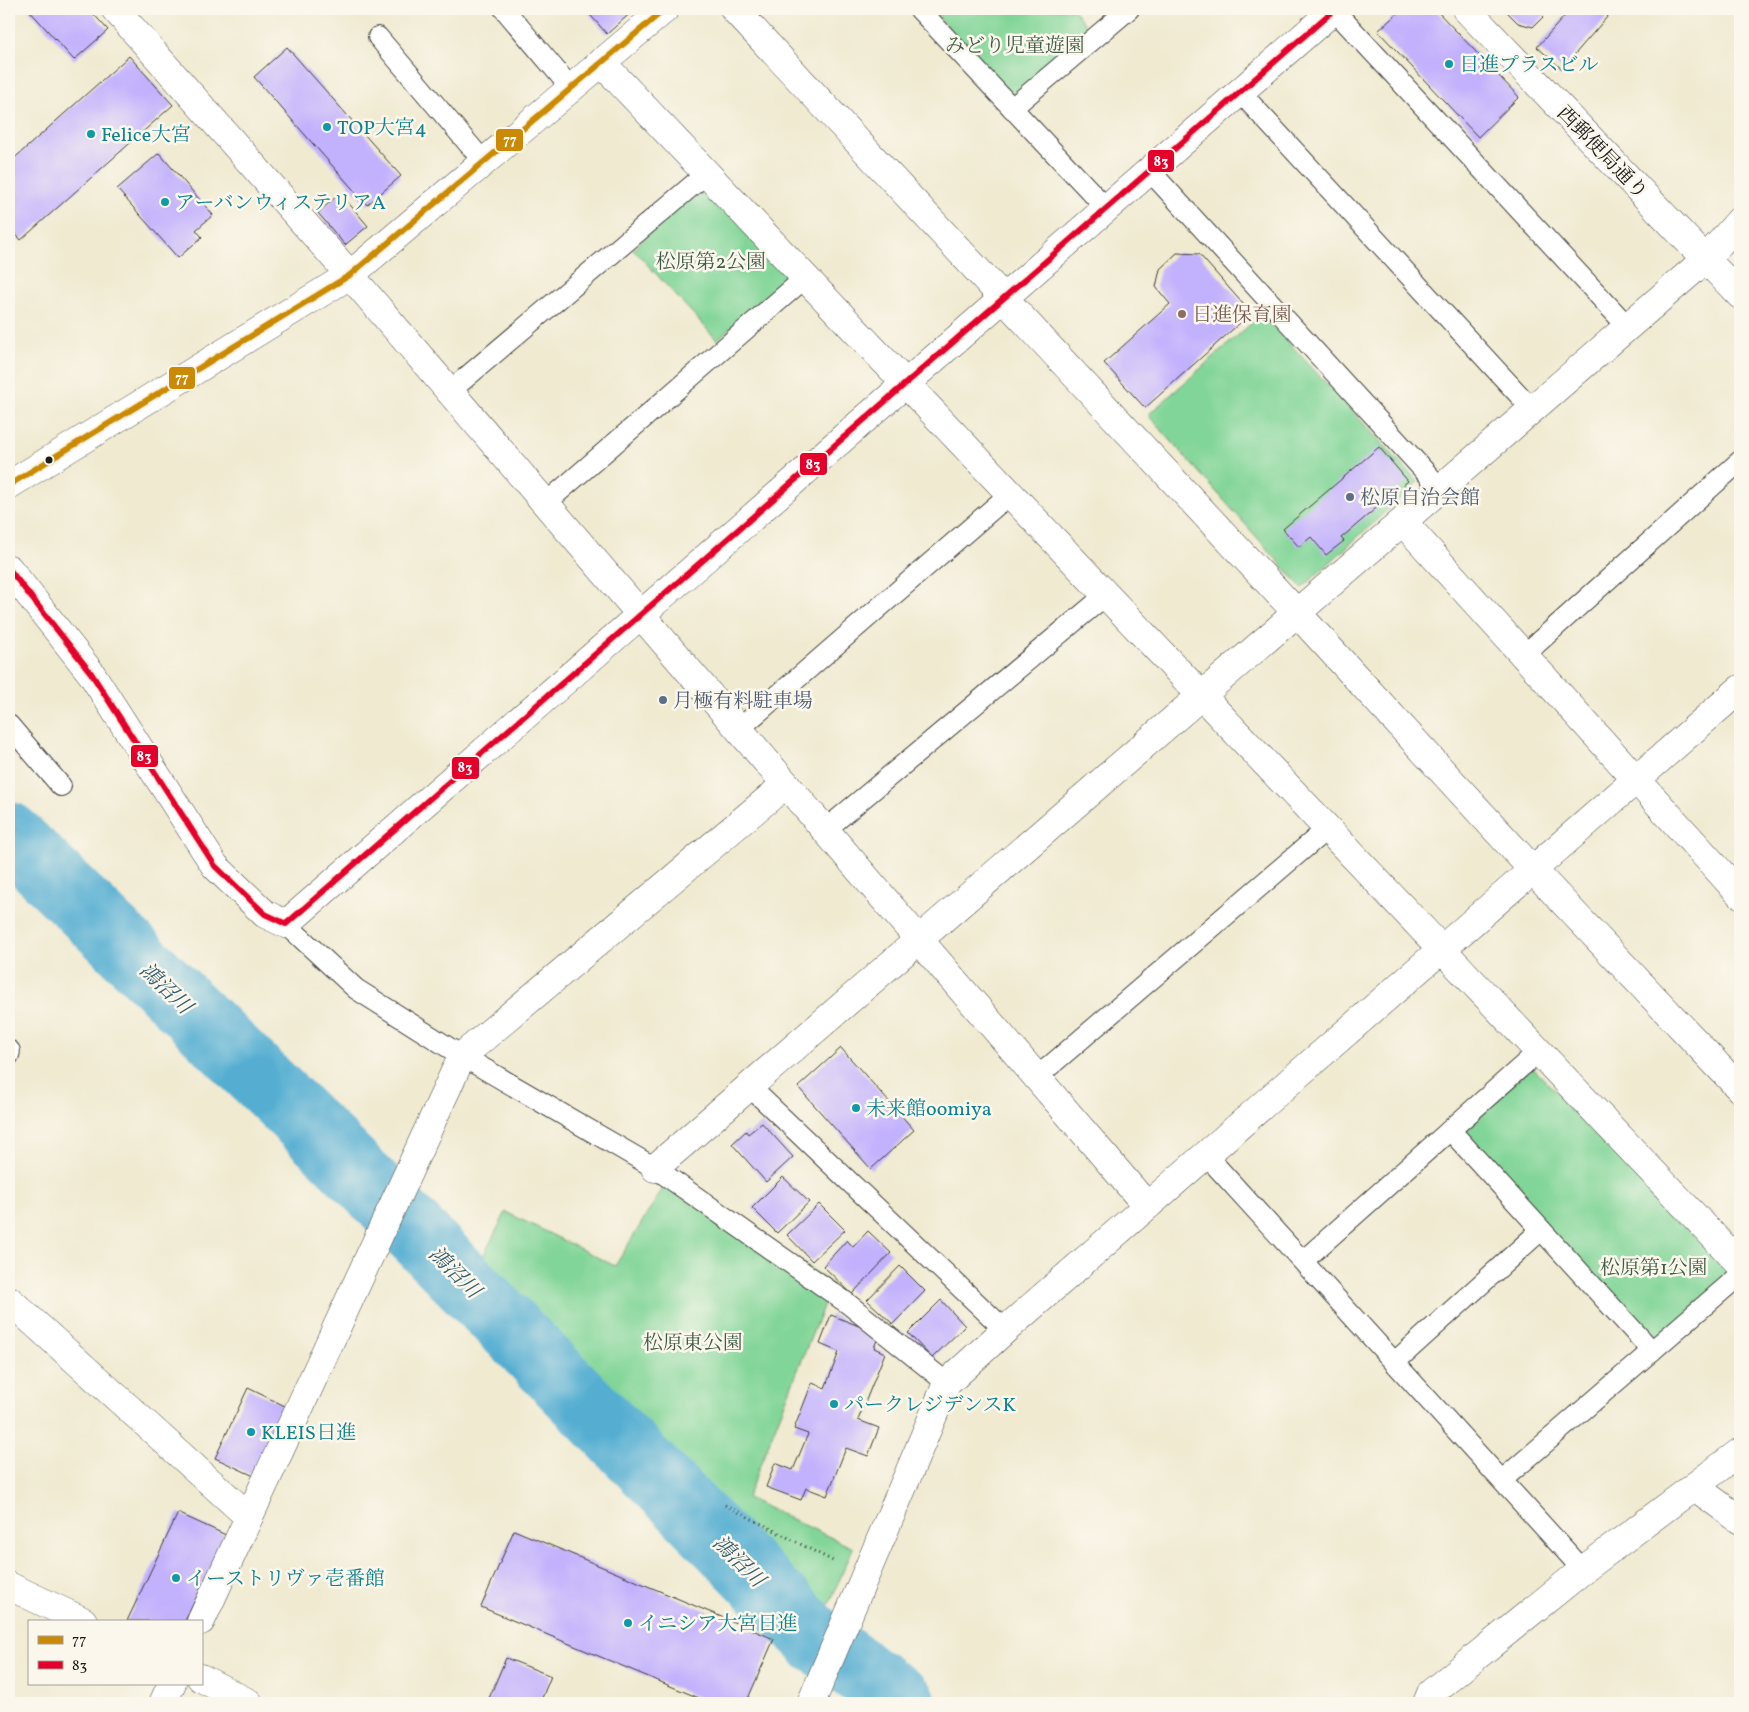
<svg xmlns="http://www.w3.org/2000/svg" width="1749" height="1712" font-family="Vollkorn,'Noto Serif JP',serif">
<rect width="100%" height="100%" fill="#fbf7ec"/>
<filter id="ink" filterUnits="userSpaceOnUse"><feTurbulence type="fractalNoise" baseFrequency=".02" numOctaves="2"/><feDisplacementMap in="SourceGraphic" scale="10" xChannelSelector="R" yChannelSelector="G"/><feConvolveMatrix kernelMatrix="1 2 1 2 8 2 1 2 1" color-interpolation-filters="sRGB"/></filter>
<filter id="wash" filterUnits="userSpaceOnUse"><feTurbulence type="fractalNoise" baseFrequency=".0096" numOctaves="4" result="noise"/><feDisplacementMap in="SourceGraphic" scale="20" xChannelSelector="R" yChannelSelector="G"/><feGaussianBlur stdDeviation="1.12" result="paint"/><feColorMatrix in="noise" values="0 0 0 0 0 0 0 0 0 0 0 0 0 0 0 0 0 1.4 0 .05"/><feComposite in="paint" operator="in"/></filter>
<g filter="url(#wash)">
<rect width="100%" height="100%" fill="#f0ead1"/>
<g fill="#82d598" stroke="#4f785a">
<path d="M931,9h142l17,21 -78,66z"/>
<path d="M705,182l85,91 -73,67 -84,-91z"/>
<path d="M1262,314l156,168 -116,106 -154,-173z"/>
<path d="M1532,1067l202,205 -82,73 -195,-214z"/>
<path d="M671,1175l161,109 -85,214 106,50 -33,78 -349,-347 35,-67 109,54z"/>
</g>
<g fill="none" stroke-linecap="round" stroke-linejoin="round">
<path stroke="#54aed2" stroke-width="66" d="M9,835l332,322 476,483 87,63"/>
</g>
<g id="blocks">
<g fill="#c2b1fd">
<path d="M28,9h61l19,21 -34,30z"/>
<path d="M585,9h50l-28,25z"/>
<path d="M1402,9h33l84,88 -41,40 -100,-106z"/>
<path d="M1504,9h47l-18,18 -15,-4z"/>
<path d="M1571,9h43l-52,60 -25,-22z"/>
<path d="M287,47l114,129 -34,29 -113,-128z"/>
<path d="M129,56l44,49 -152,135 -12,-13v-64z"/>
<path d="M159,153l54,62 -17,15 6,7 -24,21 -61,-69z"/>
<path d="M340,193l28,33 -23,19 -27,-32z"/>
<path d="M1177,253l22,1 52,59 -106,95 -41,-45 66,-59 -14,-17 4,-18z"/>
<path d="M1379,447l29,34 -67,57 3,3 -18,14 -15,-18 -12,10 -16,-18z"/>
<path d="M841,1048l73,82 -43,39 -73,-82z"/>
<path d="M762,1123l31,34 -27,25 -34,-38 14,-13 2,3z"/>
<path d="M783,1177l26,25 -32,31 -25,-25z"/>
<path d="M819,1204l26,26 -33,31 -25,-26z"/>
<path d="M868,1231l23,22 -39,41 -29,-28 24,-26 6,7z"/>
<path d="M900,1266l25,25 -32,33 -26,-24z"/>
<path d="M941,1300l24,26 -33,32 -24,-25z"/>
<path d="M831,1315l48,19 -5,14 11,5 -27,67 21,8 -11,28 -22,-8 -19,48 -21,-8 -5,12 -35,-13 9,-24 18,7 15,-36 -14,-5 18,-46 13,5 14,-36 -19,-8z"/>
<path d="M248,1388l39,19 -33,69 -39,-18z"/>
<path d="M178,1513l48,22 -41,86h-58z"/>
<path d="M514,1530l260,109 -28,64h-35l-230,-96z"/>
<path d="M506,1658l45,18 -11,27h-53z"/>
</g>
</g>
</g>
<g filter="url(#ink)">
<use href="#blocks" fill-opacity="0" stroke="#3c3b37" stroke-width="1"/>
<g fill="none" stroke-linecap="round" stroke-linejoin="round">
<defs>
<g id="lane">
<path d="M504,9l66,78"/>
<path d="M919,9l187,199"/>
<path d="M1334,10l294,317"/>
<path d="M378,37l105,124"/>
<path d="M1240,92l292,317"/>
<path d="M1012,108l117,-99"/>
<path d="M1150,171l291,318"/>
<path d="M450,391l257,-218"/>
<path d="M546,503l260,-226"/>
<path d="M1524,655l216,-194"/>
<path d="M9,725l52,61"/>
<path d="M739,729l272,-236"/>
<path d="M825,830l282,-236"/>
<path d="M286,924l70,65 106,67 193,112 192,135 100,80"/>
<path d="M9,1055l1,-4"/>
<path d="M1037,1077l291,-249"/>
<path d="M750,1087l255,243"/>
<path d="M1450,1130l202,221"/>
<path d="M1206,1155l377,415"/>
<path d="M1303,1261l236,-210"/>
<path d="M1395,1362l146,-132"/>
<path d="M1502,1480l238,-205"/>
</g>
<g id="street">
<path d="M115,9l235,266 797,931"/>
<path d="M734,9l563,604 236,257 207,219"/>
<path d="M1466,9l274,286"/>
<path d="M601,62l1139,1202"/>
<path d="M9,485l341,-210 315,-266"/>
<path d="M1403,522l337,372"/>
<path d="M9,569l82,104 124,193 50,48 21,10 1049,-915"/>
<path d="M655,1168l1051,-909 34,-39"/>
<path d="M9,1300l240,217"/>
<path d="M1695,1487l45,33"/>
<path d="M9,1586l74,35"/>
<path d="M201,1621l261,-565 324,-272"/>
<path d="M201,1678l48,25"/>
<path d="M163,1703l9,-20"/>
<path d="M811,1703l136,-320 58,-53 735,-641"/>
<path d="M1427,1703l4,-10 152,-123 157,-118"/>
</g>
</defs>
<use href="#lane" stroke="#3c3b37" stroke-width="22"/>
<use href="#street" stroke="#3c3b37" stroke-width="29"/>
<path stroke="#3c3b37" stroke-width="3" stroke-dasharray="1 4" stroke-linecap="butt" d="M725,1505l110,57"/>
<use href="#lane" stroke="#fff" stroke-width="20"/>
<use href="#street" stroke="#fff" stroke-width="28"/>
<defs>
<path id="bus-1" d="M9,485l341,-210 315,-266"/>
<path id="bus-2" d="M9,569l82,104 124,193 50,48 21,10 1049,-915"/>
</defs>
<use href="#bus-1" stroke="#fbf7ec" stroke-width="10"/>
<use href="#bus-2" stroke="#fbf7ec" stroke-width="10"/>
<use href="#bus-1" stroke="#cb8a06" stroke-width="6"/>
<use href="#bus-2" stroke="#e4002b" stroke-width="6"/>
</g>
</g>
<g fill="#0f9aa8" stroke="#fbf7ec" stroke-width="2">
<circle cx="1449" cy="64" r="5"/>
<circle cx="327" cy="127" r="5"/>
<circle cx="91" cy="134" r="5"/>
<circle cx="165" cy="202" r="5"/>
<circle cx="856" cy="1108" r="5"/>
<circle cx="834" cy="1404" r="5"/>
<circle cx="251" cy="1432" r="5"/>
<circle cx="176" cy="1578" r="5"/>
<circle cx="628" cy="1623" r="5"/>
</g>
<circle fill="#8d6e63" stroke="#fbf7ec" stroke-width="2" cx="1182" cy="314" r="5"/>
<circle fill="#1c1c1c" stroke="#fbf7ec" stroke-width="2" cx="49" cy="460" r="4.5"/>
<g fill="#5c6f8a" stroke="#fbf7ec" stroke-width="2">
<circle cx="1350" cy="497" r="5"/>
<circle cx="663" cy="700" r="5"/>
</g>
<g text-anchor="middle" stroke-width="5" stroke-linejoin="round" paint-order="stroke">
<g font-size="20" fill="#405d47" stroke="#fbf7ec">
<text x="1015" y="52">みどり児童遊園</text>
<text x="711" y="268">松原第2公園</text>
<text x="1654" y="1274">松原第1公園</text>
<text x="693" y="1349">松原東公園</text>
</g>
<g font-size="20" fill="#0d838f" stroke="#fbf7ec" text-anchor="start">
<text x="1459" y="71">日進プラスビル</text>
<text x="337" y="134">TOP大宮4</text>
<text x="101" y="141">Felice大宮</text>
<text x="175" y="209">アーバンウィステリアA</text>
<text x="866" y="1115">未来館oomiya</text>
<text x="844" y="1411">パークレジデンスK</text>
<text x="261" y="1439">KLEIS日進</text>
<text x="186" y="1585">イーストリヴァ壱番館</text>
<text x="638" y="1630">イニシア大宮日進</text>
</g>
<g font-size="20" fill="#1c1c1c" stroke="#fbf7ec">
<text transform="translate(1603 152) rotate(46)" y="7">西郵便局通り</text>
</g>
<g font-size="20" fill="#785e54" stroke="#fbf7ec" text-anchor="start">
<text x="1192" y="321">日進保育園</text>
</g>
<g font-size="20" fill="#4e5e75" stroke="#fbf7ec" text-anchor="start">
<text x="1360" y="504">松原自治会館</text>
<text x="673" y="707">月極有料駐車場</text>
</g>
<g font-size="21" font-style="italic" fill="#355e6e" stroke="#fbf7ec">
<text transform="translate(166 988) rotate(44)" y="7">鴻沼川</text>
<text transform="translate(455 1272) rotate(45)" y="7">鴻沼川</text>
<text transform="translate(739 1561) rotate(45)" y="7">鴻沼川</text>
</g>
</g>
<g stroke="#fbf7ec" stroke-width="2">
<rect x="495" y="128" width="29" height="24" rx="5" fill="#cb8a06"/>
<rect x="1147" y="149" width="28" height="24" rx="5" fill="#e4002b"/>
<rect x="168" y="366" width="28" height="24" rx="5" fill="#cb8a06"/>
<rect x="799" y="452" width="29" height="24" rx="5" fill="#e4002b"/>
<rect x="130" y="744" width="29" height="24" rx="5" fill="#e4002b"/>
<rect x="451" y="756" width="29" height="24" rx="5" fill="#e4002b"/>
</g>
<g font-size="14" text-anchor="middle" font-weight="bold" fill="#fff">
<text x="510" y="145">77</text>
<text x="1161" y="166">83</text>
<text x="182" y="383">77</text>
<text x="813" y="469">83</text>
<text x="144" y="761">83</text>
<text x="465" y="772">83</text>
</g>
<rect width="1749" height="1712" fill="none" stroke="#fbf7ec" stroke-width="30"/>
<rect x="28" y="1620" width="175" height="65" fill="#fbf7ec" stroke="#a29f99"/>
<rect x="38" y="1636" width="25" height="8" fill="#cb8a06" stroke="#a29f99"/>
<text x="72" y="1644" font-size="15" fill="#1c1c1c">77</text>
<rect x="38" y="1661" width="25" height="8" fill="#e4002b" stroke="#a29f99"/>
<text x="72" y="1670" font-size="15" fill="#1c1c1c">83</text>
</svg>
